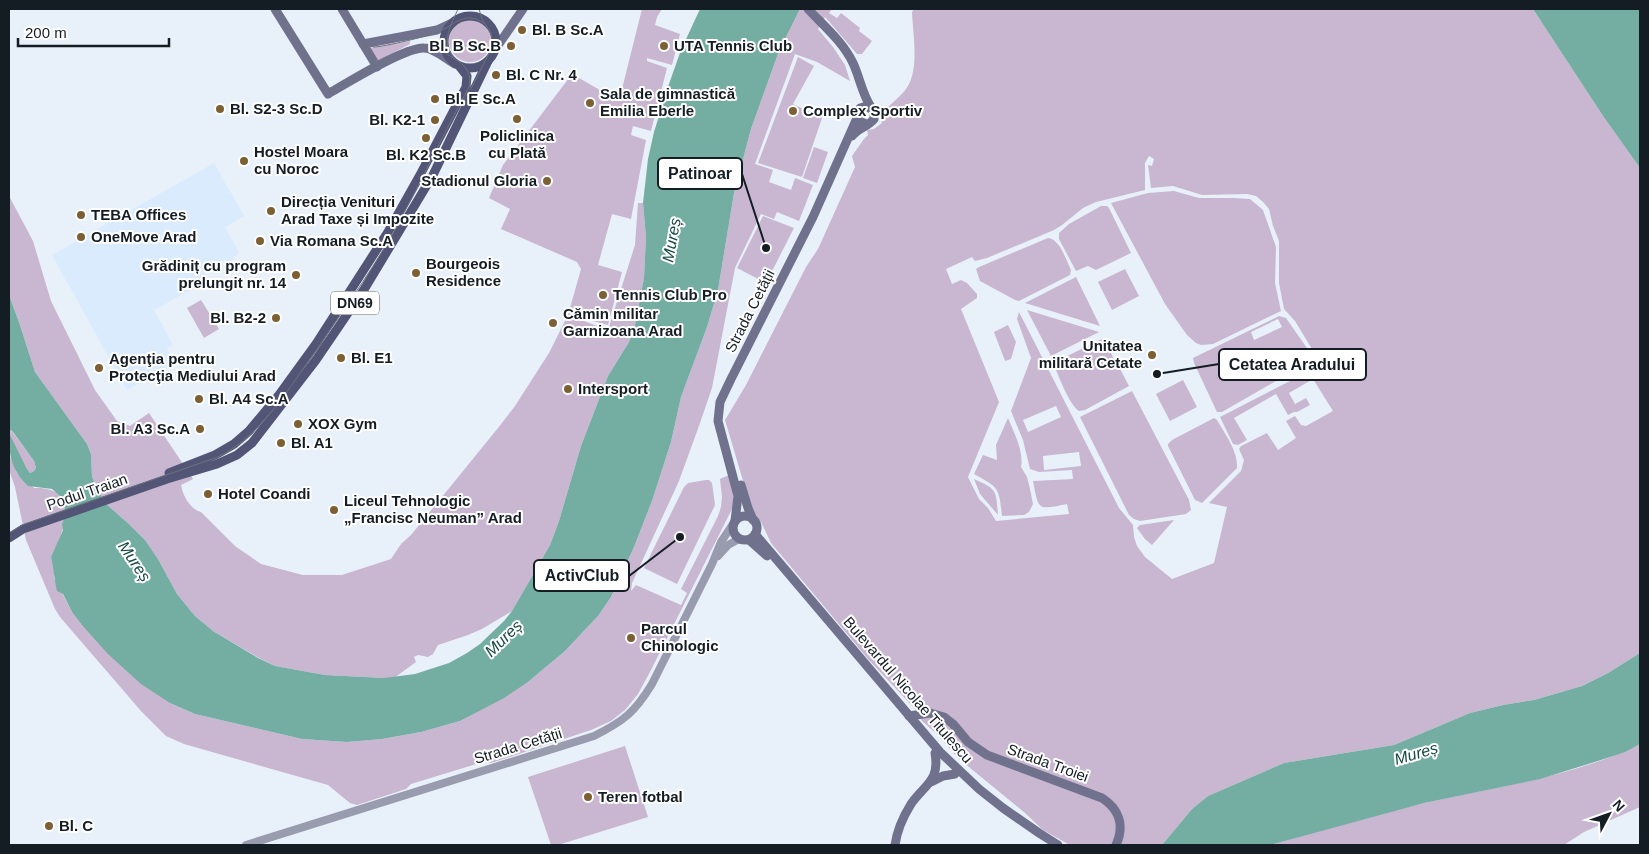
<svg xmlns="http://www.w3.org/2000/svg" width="1649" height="854" font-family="Arial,sans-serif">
<rect width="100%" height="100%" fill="#e8f1fa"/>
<path fill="#daebfd" d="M214,163l30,53 -19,11 14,25 -10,12 -3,-5 -22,12 5,9 -55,30 19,35 -6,3 6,16 -46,26 -75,-135z"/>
<g fill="#c9b6d1" fill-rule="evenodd">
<path d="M642,9h20l-5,8 -2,8 25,9 -8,31 -25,-7v3l20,7 -16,63 -18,-5 -2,9 15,5 -15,79 -19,-5 -14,51 24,7 -14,53 -23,-6 -1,2 24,9 27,-85 3,-42h5l3,34 -2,41 -9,47 -6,17 -21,34 -27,70 -22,75 -9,24 -38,66 -30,18 -14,6 -30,10 -5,9 -5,3 -10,-2 -4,2 2,5 -22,16h-10l-59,-3 -50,-9 -16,-8 -46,-27 -18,-15 -18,-22 -19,-35 -13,-19 -15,-15 -25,-22 -13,-26 -1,-23 -4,-10 -52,-72 -16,-50 -10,-27v-99l24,45 18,60 44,89 22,31 13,5 19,-13 44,66 -12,6c2,11 9,24 20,27l34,34 26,18 42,11h39l49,-16 10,-15 10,-9 87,-107 17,-22 34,-53 19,-38 13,-46 -4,-7 -76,-33 9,-20 -21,-11 14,-33 69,-91 47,27z"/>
<path d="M800,9h32l-3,4 8,5 4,-5 19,15 -1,3 13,10 -10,13h-5l-32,-37 -7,12 15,18 12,18 5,16 -33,-19 -22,-8 -40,110 18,6 -4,12 22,8 4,-12 18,7 -14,36 -22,-9 -3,7 -13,-5 -26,54 -23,120 -12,35 -21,58 -47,102 -1,8 5,-6 45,20 6,-12 -6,-4 37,-73 3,-9 1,-10 -2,-18 9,-4 5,24 -1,8 -82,163 -13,24 -13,16 -14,11 -20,9 -100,33 -8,-1 -72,22 -5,5 -49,16 -7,-2 -22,-18 -144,-41 -18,-8 -25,-25 -81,-94 -5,-8 -29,-69 -11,-53 -6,-17v-16l8,19 17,15c47,-2 31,43 17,69l3,9v12l18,34 9,12 89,79 25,11 107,25 45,3 35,-3 39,-7 39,-11 68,-39 37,-31 33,-35 13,-19 23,-50 18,-46 19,-59 10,-45 26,-70 11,-37 16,-97 17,-64 28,-78z"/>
<path d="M914,9h619l70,107 37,52v485l-32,20 -26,13 -48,14 -31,5 -33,8 -76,32 -110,18 -76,33 -16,13 -30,36h-92l-27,-15 -18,-17 -67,-55 -20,-23 -16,-14 -6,-11 -48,-51 -97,-116 -10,-21 -9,-11 -27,-91 21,-35 60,-118 12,-18 37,-82 -3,-11 12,-17 4,-4 -1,-5 7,-1 8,-6 -2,-7 3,-4c7,-8 19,-16 25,-26 11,-19 5,-52 4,-74zM1149,156l5,3 -2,7 -4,-1 3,23 22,-2 29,9 45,-1 9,2 7,6 6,7 4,17 6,15v42l5,26 11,12 23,38 -1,8 -97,50 13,27 5,1 9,-5 -13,-22 42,-24 12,21 6,-3h3l13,-7 -4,-7 -11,6 -6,-11 24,-14 20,32 -27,15 -5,-1 -6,-9 -9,5 10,17 -18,12 -11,-17 -26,13 -2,3 5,11 -3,11 -32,32 18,4 -13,56 -42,16 -27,-22 -8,-11 -3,-9 -1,-12 -14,-17 -100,-196 -2,7 14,39 -20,53 12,29 7,29 9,3 33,-2 1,9 -40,2c6,30 4,29 34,23l2,10 -73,7 -8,-13 -9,-9 -11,-22 31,-75 -38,-93 16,-11v-4l-10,-11 -6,-3 -9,4 -6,-15 26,-12 3,4 12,-3 67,-28 8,-5 21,-17 13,-6 49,-12v-27zM1056,406l5,11 -33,15 -5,-12zM1079,452l2,14 -37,4 -1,-14z"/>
<circle cx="470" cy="41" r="21"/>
<path d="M410,41v3l-30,16h-5l-6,-12z"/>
<path d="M798,57l16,9 -21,38 29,14 -20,59 -44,-14z"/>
<path d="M814,147l14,5 -11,31 -14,-5z"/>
<path d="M1174,191l25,7h34l17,1 13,11 13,37 -1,36 6,28 -68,33 -12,1 -5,-2 -9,-8 -22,-31 -54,-101 37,-10z"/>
<path d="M1101,206h6l2,2 22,45 -35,17 -8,-4 -12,5 -17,-32v-6l10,-9z"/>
<path d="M763,216l31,12 -28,55 -29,-15z"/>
<path d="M1048,238c12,1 18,22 23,32l-1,5 -51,26 -4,-1 -35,-19 -4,-12 3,-2z"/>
<path d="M1125,269l14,27 -27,14 -14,-28z"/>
<path d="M1076,277l24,49 -75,-23z"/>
<path d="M201,300l18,29 -15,9 -17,-30z"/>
<path d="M1027,310l72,22 -48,24z"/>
<path d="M1279,316l7,2 23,33 2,10 -89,51h-5l-23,-49 -1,-5zM1278,319l4,8 -28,13 -3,-8z"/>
<path d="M1008,325l8,17 -5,17 -6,2 -11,-29z"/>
<path d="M1104,338l13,28 1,-1 11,21 -44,24 -6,1c-10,-7 -20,-34 -25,-46l1,-3z"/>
<path d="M1183,380l14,27 -27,14 -14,-27z"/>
<path d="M1132,391l57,109 2,10 -5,4 -46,7 -6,-2 -5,-4 -49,-98z"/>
<path d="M1008,418c6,15 16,33 13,49l6,10 3,12 3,15 -4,8 -5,3 -22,1c-3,-29 -3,-28 -28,-42l9,-19 14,5 -1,-15z"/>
<path d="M1214,418l3,2c8,14 21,31 20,48l-35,35 -7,-3 -27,-54v-2l4,-4z"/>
<path d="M11,430l23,31 2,7 -2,3 -4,2 -3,-4 -17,-32 -1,-6z"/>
<path d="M974,479c23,10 22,11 24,36l-18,-21z"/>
<path d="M706,480h3l3,3 3,22 -38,79 -33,-16 40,-81 4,-4z"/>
<path d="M1174,520l-22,25 -7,-6 -8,-11 3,-3z"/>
<path d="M1640,744v63l-56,25 -20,13h-294c51,-15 103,-30 154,-42 73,-17 149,-26 216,-59z"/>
<path d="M625,746l23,71 -90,28h-7l-23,-68z"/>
</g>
<g fill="#74ada1">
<path d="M700,9h100l-21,42 -28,78 -17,64 -16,97 -11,37 -26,70 -10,45 -19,59 -18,46 -23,50 -13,19 -33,35 -37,31 -24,16 -44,23 -39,11 -39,7 -35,3 -45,-3 -107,-25 -25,-11 -29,-19 -33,-30 -27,-30 -9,-12 -9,-18 -6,-3c-3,-11 -3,-23 -6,-34l12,-27 -1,-6 4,-10 -2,-10 -3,-7 -9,-8 -24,-3c-17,-17 -19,-30 -19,-53l18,36 3,4 4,-2 2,-3 -2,-7 -21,-29 -2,-2 -2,1v-136l10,27 16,50 52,72 4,10 1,23 13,26 25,22 15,15 13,19 19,35 18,22 18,15 45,27 17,8 50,9 59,3 31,-4 34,-11 18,-10 13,-9 24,-23 8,-10 38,-66 9,-24 22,-75 27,-70 21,-34 6,-17 9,-47 2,-41 -3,-34 5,-44 6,-27 15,-48 12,-34z"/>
<path d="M1533,9h107v159l-37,-52z"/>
<path d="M1640,653v91l-15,8 -24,8 -61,19 -116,24 -154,42h-108l30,-36 16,-13 76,-33 110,-18 76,-32 33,-8 31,-5 48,-14 26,-13z"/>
</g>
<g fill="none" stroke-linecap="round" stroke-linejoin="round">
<g stroke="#999bae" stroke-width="8">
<path d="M718,556l10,-11 11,-6"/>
<path d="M246,845l348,-109c30,-15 41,-24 58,-52l60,-120 9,-22 12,-18"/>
</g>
<g stroke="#70728d" stroke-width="9">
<path d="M275,9l53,85c19,-11 77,-47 96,-46 10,0 22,11 31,16"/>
<path d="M342,9l35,58"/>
<path d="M808,9c16,17 35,33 45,54 7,15 9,31 18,44"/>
<path d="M363,44l74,-14 15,-7"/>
<path d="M494,51l29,-42"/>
<path d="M852,136c7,-9 16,-9 22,-17v-8l-7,-5 -7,2 -3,7 2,6 7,3"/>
<path d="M741,485l7,23 5,12"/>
<circle cx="745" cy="528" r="12"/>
<path d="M735,521l3,-25 -20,-75 2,-19 11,-23 82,-162 44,-99"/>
<path d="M755,534l185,218 39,37 24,19 36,25 19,12"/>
<path d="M749,540l18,16"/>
<path d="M909,716l21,-3 14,4 9,7 15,18 19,13 115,43c17,11 23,27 14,47"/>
<path d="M931,782l12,-6 12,-2"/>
<path d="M895,845c2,-15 8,-28 16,-41 14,-20 29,-23 24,-51"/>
</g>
<g stroke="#535576" stroke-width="9">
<circle cx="470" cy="42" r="26"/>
<path d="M169,473l46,-18 19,-11 15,-13 30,-36 37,-51 72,-112 32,-57 46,-88 1,-11 -7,-9"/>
<path d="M9,538l14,-9 144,-50 50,-15 20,-9 15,-12 64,-83 49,-72 68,-113 55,-114"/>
</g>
<g stroke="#6b747c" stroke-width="1">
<path d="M344,9l28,48 1,7 -4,6"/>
<path d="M363,41c3,3 7,5 11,6 9,0 55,-11 64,-15 17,-7 26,-22 46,-9"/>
<path d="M453,57c-12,-16 -2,-32 5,-48"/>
<path d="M471,89l19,-38 2,-8 -1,-10 -9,-14 -3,-10"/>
<path d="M9,533l13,-8 196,-68c41,-20 67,-63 92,-98 28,-41 57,-81 82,-124 27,-48 50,-99 77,-148 3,-11 -2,-20 -11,-26 -10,-6 -19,-14 -31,-16 -17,-2 -75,34 -93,44h-6l-50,-80"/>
</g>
</g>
<g fill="#7c6033" stroke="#fff" stroke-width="2">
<circle cx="522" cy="30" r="5"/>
<circle cx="511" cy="46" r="5"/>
<circle cx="664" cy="46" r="5"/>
<circle cx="496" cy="75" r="5"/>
<circle cx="435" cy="99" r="5"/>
<circle cx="590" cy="103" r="5"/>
<circle cx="220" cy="109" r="5"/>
<circle cx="793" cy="111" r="5"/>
<circle cx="517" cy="119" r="5"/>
<circle cx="435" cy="120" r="5"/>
<circle cx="426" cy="138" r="5"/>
<circle cx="244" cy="161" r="5"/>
<circle cx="547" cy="181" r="5"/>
<circle cx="271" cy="211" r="5"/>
<circle cx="81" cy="215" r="5"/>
<circle cx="81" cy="237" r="5"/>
<circle cx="260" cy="241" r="5"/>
<circle cx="416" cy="273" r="5"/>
<circle cx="296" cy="275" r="5"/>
<circle cx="603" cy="295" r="5"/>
<circle cx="276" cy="318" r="5"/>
<circle cx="553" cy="323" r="5"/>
<circle cx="1152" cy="355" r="5"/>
<circle cx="341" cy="358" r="5"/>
<circle cx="99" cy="368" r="5"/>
<circle cx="568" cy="389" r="5"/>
<circle cx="199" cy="399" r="5"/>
<circle cx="298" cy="424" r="5"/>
<circle cx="200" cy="429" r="5"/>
<circle cx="281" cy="443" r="5"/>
<circle cx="208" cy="494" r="5"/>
<circle cx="334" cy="510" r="5"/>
<circle cx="631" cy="638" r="5"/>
<circle cx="588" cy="797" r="5"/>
<circle cx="49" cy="826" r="5"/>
</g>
<g text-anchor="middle" stroke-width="4" stroke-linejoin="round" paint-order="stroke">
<rect fill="#fff" stroke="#5a6066" stroke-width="1" x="331" y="291.5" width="48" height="23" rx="4"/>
<g font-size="14" font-weight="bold" fill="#141c24">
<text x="355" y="308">DN69</text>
</g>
<g font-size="15" font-weight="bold" fill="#141c24" stroke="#fff" text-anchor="start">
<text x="532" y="35">Bl. B Sc.A</text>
<text x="501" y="51" text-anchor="end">Bl. B Sc.B</text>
<text x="674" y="51">UTA Tennis Club</text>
<text x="506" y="80">Bl. C Nr. 4</text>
<text x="600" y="99">Sala de gimnastică<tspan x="600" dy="17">Emilia Eberle</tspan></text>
<text x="445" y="104">Bl. E Sc.A</text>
<text x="230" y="114">Bl. S2-3 Sc.D</text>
<text x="803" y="116">Complex Sportiv</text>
<text x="425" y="125" text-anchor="end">Bl. K2-1</text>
<text x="517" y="141" text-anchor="middle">Policlinica<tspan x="517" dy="17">cu Plată</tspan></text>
<text x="254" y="157">Hostel Moara<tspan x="254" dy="17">cu Noroc</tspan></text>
<text x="426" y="160" text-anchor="middle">Bl. K2 Sc.B</text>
<text x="537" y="186" text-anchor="end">Stadionul Gloria</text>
<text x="281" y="207">Direcția Venituri<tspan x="281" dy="17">Arad Taxe și Impozite</tspan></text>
<text x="91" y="220">TEBA Offices</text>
<text x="91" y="242">OneMove Arad</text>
<text x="270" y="246">Via Romana Sc.A</text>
<text x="426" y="269">Bourgeois<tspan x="426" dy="17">Residence</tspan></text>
<text x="286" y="271" text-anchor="end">Grădiniț cu program<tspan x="286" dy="17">prelungit nr. 14</tspan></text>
<text x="613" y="300">Tennis Club Pro</text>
<text x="563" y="319">Cămin militar<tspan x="563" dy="17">Garnizoana Arad</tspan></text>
<text x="266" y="323" text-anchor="end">Bl. B2-2</text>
<text x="1142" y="351" text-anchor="end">Unitatea<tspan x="1142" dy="17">militară Cetate</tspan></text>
<text x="351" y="363">Bl. E1</text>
<text x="109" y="364">Agenţia pentru<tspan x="109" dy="17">Protecţia Mediului Arad</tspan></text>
<text x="578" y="394">Intersport</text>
<text x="209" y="404">Bl. A4 Sc.A</text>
<text x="308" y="429">XOX Gym</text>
<text x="190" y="434" text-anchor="end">Bl. A3 Sc.A</text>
<text x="291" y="448">Bl. A1</text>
<text x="218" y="499">Hotel Coandi</text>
<text x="344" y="506">Liceul Tehnologic<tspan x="344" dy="17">„Francisc Neuman” Arad</tspan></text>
<text x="641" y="634">Parcul<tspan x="641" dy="17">Chinologic</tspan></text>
<text x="598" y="802">Teren fotbal</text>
<text x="59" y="831">Bl. C</text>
</g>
<g font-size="15" fill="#141c24" stroke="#fff">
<text transform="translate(750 311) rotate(-63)" y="5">Strada Cetății</text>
<text transform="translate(87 492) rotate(-19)" y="5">Podul Traian</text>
<text transform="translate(908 690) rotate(49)" y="5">Bulevardul Nicolae Titulescu</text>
<text transform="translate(518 746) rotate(-17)" y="5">Strada Cetății</text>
<text transform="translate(1048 763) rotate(20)" y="5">Strada Troiei</text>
</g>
<g font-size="16" font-style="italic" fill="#15483f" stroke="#fff">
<text transform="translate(671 240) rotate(-80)" y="6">Mureș</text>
<text transform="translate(135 561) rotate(56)" y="6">Mureș</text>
<text transform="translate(503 638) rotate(-44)" y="6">Mureș</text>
<text transform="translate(1416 753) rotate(-16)" y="6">Mureș</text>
</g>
</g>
<path fill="none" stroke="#141c24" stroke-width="2" d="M766 248L742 174M1157 374L1219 364M680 537L629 576"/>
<g fill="#141c24" stroke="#fff" stroke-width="2">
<circle cx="766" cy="248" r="5"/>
<circle cx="1157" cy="374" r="5"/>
<circle cx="680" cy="537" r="5"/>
</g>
<g fill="#fff" stroke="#141c24" stroke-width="2">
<rect x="658" y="158" width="84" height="31" rx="5"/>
<rect x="1219" y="349" width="147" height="31" rx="5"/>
<rect x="534" y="560" width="95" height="31" rx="5"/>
</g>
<g font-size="16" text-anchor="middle" font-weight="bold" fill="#141c24">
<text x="700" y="179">Patinoar</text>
<text x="1292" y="370">Cetatea Aradului</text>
<text x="582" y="581">ActivClub</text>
</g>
<rect width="1649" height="854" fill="none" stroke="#141c24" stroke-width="20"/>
<g transform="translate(1609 814) rotate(49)" stroke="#ffffff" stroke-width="4" paint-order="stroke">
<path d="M0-4L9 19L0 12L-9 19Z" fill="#141c24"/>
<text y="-8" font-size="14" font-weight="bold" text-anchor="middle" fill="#141c24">N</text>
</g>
<path d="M18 38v8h151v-8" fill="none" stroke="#141c24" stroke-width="2.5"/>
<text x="25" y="38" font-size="15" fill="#141c24" stroke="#ffffff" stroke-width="4" paint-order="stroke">200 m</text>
</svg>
